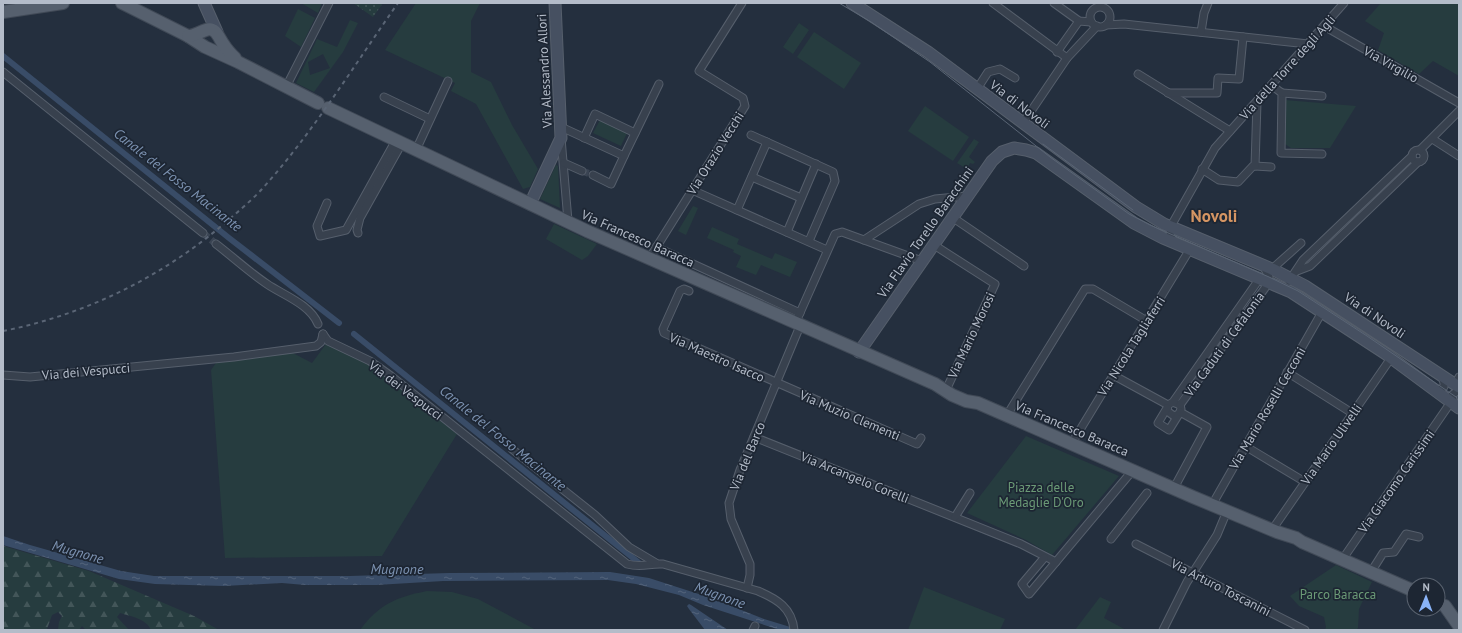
<svg xmlns="http://www.w3.org/2000/svg" width="1462" height="633" font-family="'PT Sans',sans-serif">
<defs>
<pattern id="forest-firs" width="22" height="20" patternUnits="userSpaceOnUse"><rect width="22" height="20" fill="#263c3f"/><path d="M5 1l3.5 6h-7zM16 11l3.5 6h-7z" fill="#435659"/></pattern>
<pattern id="garden-dots" width="8" height="8" patternUnits="userSpaceOnUse"><rect width="8" height="8" fill="#263c3f"/><path d="M2 2h.1M6 6h.1" fill="none" stroke="#435659" stroke-width="1.8" stroke-linecap="round"/></pattern>
<pattern id="water-ripples" width="26" height="14" patternUnits="userSpaceOnUse"><rect width="26" height="14" fill="#394c67"/><path d="M2 4q2-2 4 0t4 0M15 11q2-2 4 0t4 0" fill="none" stroke="#53647b"/></pattern>
</defs>
<rect width="100%" height="100%" fill="#242f3e"/>
<g fill="#263c3f" fill-rule="evenodd">
<path d="M301,3h21l-4,10z"/>
<path d="M416,3h64l-9,18v51l20,10 21,43 26,44 -8,18 -7,2 -47,-85 -25,-13 4,-8 -70,-33z"/>
<path d="M1381,3h78v73l-26,-15 -14,13 -41,-24 6,-17 -19,-12z"/>
<path d="M298,9l17,9 -14,29 -16,-11z"/>
<path d="M350,20l8,3 -15,29 -29,40 -18,-9 21,-44 20,8zM323,54l7,14 -20,7 -2,-13z"/>
<path d="M799,23l10,7 -16,24 -10,-7z"/>
<path d="M814,32l47,31 -17,26 -47,-32z"/>
<path d="M1285,100l71,6 -26,42h-39l-6,-4z"/>
<path d="M925,106l44,31 -16,24 -45,-30z"/>
<path d="M600,120l27,13 -6,13 -28,-13z"/>
<path d="M974,139l5,3 -10,15 6,5 -2,2 -3,-1 -3,6 -10,-6z"/>
<path d="M556,165l2,1 2,42 -20,-9z"/>
<path d="M693,206l5,2 -12,27 -8,-4z"/>
<path d="M554,224l43,20 -9,12 -6,4 -36,-21z"/>
<path d="M712,227l27,12 -2,5 35,15 3,-6 22,9 -7,15 -29,-12 -5,10 -20,-8 5,-11 -8,-4 1,-2 -27,-12z"/>
<path d="M326,344l40,18 25,18 66,54 -75,122 -157,2 -14,-188 5,-7 75,-11 21,11z"/>
<path d="M1026,436l93,40 -67,79 -26,-15 -59,-27z"/>
<path d="M1336,565l36,17 -13,27 -1,19 -2,2h-31l1,-3 -2,-10 -25,-11 -9,-10z"/>
<path d="M924,587l81,32 -5,11h-92z"/>
<path d="M427,591l25,1 26,7 58,31h-176c19,-26 37,-33 67,-39z"/>
<path d="M1100,597l11,5 -7,16 22,12h-51z"/>
</g>
<path fill="url(#forest-firs)" d="M3,546l86,25 105,45 25,14h-68c-4,-11 -21,-14 -31,-17l-3,4 12,13h-43l-4,-4 -3,4h-21l1,-8 3,-6 -4,-4 -6,3 -5,14 -44,1z"/>
<path fill="url(#garden-dots)" d="M353,3h30l-10,14z"/>
<g fill="url(#water-ripples)">
<path d="M3,536l27,9 91,26 33,5h196l100,-3 160,-1 39,6 62,20 53,21 36,11h-20l-77,-25 -24,-10 -43,-11 -28,-4 -165,1 -67,4h-71l-23,-2 -58,3 -69,-2 -36,-5 -116,-34z"/>
<path d="M689,604l2,1 37,25h-23l-16,-21 -2,-3z"/>
</g>
<g fill="none" stroke-linecap="round" stroke-linejoin="round">
<g stroke="#394c67" stroke-width="6">
<path d="M3,56l226,182 110,85"/>
<path d="M354,334l284,228"/>
</g>
<g stroke="#3a4453" stroke-width="7" stroke-dasharray="7 3.5" stroke-linecap="butt">
<path d="M582,171l11,4"/>
<path d="M203,233l13,11"/>
</g>
<defs>
<g id="street">
<path d="M993,3l74,55"/>
<path d="M1054,3l25,18 12,1"/>
<circle cx="1100" cy="17" r="10"/>
<path d="M1106,25l18,-1 184,20"/>
<path d="M1324,26l135,77"/>
<path d="M1201,32l3,-19 4,-10"/>
<path d="M1057,52l22,-31"/>
<path d="M3,72l200,161"/>
<path d="M1138,74l92,57"/>
<path d="M1272,86l10,7 -1,60 41,1"/>
<path d="M286,87l43,-84"/>
<path d="M977,89l11,-17 12,-3 15,9"/>
<path d="M1168,93h49l1,-15 21,1 4,-42"/>
<path d="M1282,93l40,3"/>
<path d="M384,97l46,22"/>
<path d="M1023,123l44,-65 30,-32"/>
<path d="M561,127l63,29 -13,28 -18,-9"/>
<path d="M751,135l82,37 2,9 -26,60"/>
<path d="M561,138l7,83"/>
<path d="M584,138l11,-24 40,19"/>
<path d="M1434,140l25,16"/>
<circle cx="1418" cy="156" r="6"/>
<path d="M416,150l32,-69"/>
<path d="M1420,150l39,-39"/>
<path d="M624,156l35,-72"/>
<path d="M564,163l18,8"/>
<path d="M1255,166l16,1"/>
<path d="M1202,169l17,11 19,2 15,-16h2l2,-64"/>
<path d="M752,177l49,21"/>
<path d="M692,190l135,60"/>
<path d="M327,203l-10,23 3,10 26,-6 50,-90"/>
<path d="M737,210l30,-68"/>
<path d="M952,217l72,49"/>
<path d="M787,232l29,-68"/>
<path d="M358,233l-1,-3 3,-12 42,-75"/>
<path d="M864,240l58,21"/>
<path d="M1174,242l-4,-7 1,-9 44,-78 129,-145"/>
<path d="M216,244c17,13 33,28 51,40 16,11 43,20 51,40"/>
<path d="M934,245l61,39 -48,104"/>
<path d="M656,247l144,66"/>
<path d="M649,259l96,-153 -2,-8 -44,-27 43,-68"/>
<path d="M1272,269l29,-26"/>
<path d="M1297,271l13,-5 108,-104"/>
<path d="M1289,281l14,-21 109,-104"/>
<path d="M689,291l-5,-2 -4,2 -17,38 1,4 253,111 4,-6"/>
<path d="M795,324l40,-90 7,-2 22,8 55,-36 16,-5 32,-3"/>
<path d="M323,334l5,7 42,20 21,15 236,188c16,4 22,-1 36,0l95,27c19,8 34,17 36,39"/>
<path d="M1287,372l65,41"/>
<path d="M3,375l27,2 204,-20 82,-11 5,-4 2,-8"/>
<path d="M1113,375l55,30"/>
<path d="M1455,385l4,-8"/>
<path d="M1433,389l6,1 5,-3v-4l-2,-7"/>
<path d="M1173,402l7,3 1,4 -2,5 -5,2 -7,-5 1,-6 5,-3 87,-124"/>
<path d="M1454,404l-2,-9 7,-5"/>
<path d="M1180,405l85,-117 4,-11 -5,-10"/>
<path d="M1167,408l-9,15 11,7 10,-16"/>
<path d="M1007,415l78,-126h8l54,32"/>
<path d="M754,437l267,107 35,18"/>
<path d="M1072,443l118,-194"/>
<path d="M1245,446l60,36"/>
<path d="M512,449l83,66 34,32 27,16"/>
<path d="M1174,488l33,-61 -27,-15"/>
<path d="M1212,505l110,-193"/>
<path d="M955,517l15,-24"/>
<path d="M1272,530l119,-172"/>
<path d="M1111,539l36,-46"/>
<path d="M1136,544l169,86"/>
<path d="M1044,558l-22,26 7,10 104,-124"/>
<path d="M1342,560l109,-158"/>
<path d="M1371,572l12,-19 11,-1 12,-18 13,3"/>
<path d="M747,588l3,-13v-11l-19,-45 -2,-16 11,-33 60,-144"/>
<path d="M753,630l2,-4"/>
<path d="M1163,630l24,-48 30,-47 10,-24"/>
</g>
<g id="secondary">
<path d="M204,3l13,29"/>
<path d="M852,3l76,49 208,155 28,17 108,45 33,17 154,101"/>
<path d="M530,204l31,-66 -6,-135"/>
<path d="M859,352l133,-191 10,-9 12,-4 12,2 10,3 98,70 29,15 128,54 95,62 73,54"/>
</g>
<g id="primary">
<path d="M122,3l66,33 17,11 33,15 80,41"/>
<path d="M3,12l60,-9"/>
<path d="M188,36c7,0 11,-4 18,-6 10,-4 13,9 18,15 3,5 7,9 11,13"/>
<path d="M328,108l259,123 348,153 17,11 14,6 12,2 215,94 84,35 19,6 6,4 112,49"/>
<path d="M1445,606l14,20"/>
</g>
</defs>
<use href="#street" stroke="#565f6c" stroke-width="9"/>
<use href="#secondary" stroke="#565f6c" stroke-width="13"/>
<use href="#primary" stroke="#414a57" stroke-width="14"/>
<use href="#street" stroke="#38414e" stroke-width="7"/>
<use href="#secondary" stroke="#465061" stroke-width="11"/>
<use href="#primary" stroke="#56606e" stroke-width="12"/>
<g stroke="#5a6575" stroke-width="1">
<path d="M839,3l32,19 59,40 120,95 79,57 21,11 119,52 29,14 69,45 92,63"/>
<path d="M1043,144l90,66"/>
</g>
<path stroke="#5a6575" stroke-width="2" stroke-dasharray="4 4" stroke-linecap="butt" d="M3,331c80,-16 153,-51 216,-103 15,-13 30,-25 43,-39 50,-55 93,-125 136,-186"/>
</g>
<g text-anchor="middle" stroke-width="3.5" stroke-linejoin="round" paint-order="stroke">
<g font-size="13" fill="#b4bcc9" stroke="#1d2633">
<text transform="translate(1391 64) rotate(29)" y="5">Via Virgilio</text>
<text transform="translate(1287 67) rotate(-48)" y="5">Via della Torre degli Agli</text>
<text transform="translate(544 71) rotate(-93)" y="5">Via Alessandro Allori</text>
<text transform="translate(1020 104) rotate(37)" y="5">Via di Novoli</text>
<text transform="translate(715 153) rotate(-58)" y="5">Via Orazio Vecchi</text>
<text transform="translate(925 232) rotate(-55)" y="5">Via Flavio Torello Baracchini</text>
<text transform="translate(638 238) rotate(24)" y="5">Via Francesco Baracca</text>
<text transform="translate(1375 315) rotate(34)" y="5">Via di Novoli</text>
<text transform="translate(971 335) rotate(-65)" y="5">Via Mario Morosi</text>
<text transform="translate(1224 344) rotate(-54)" y="5">Via Caduti di Cefalonia</text>
<text transform="translate(1131 346) rotate(-58)" y="5">Via Nicola Tagliaferri</text>
<text transform="translate(717 357) rotate(24)" y="5">Via Maestro Isacco</text>
<text transform="translate(86 371) rotate(-5)" y="5">Via dei Vespucci</text>
<text transform="translate(406 390) rotate(37)" y="5">Via dei Vespucci</text>
<text transform="translate(1267 408) rotate(-60)" y="5">Via Mario Roselli Cecconi</text>
<text transform="translate(850 415) rotate(23)" y="5">Via Muzio Clementi</text>
<text transform="translate(1072 428) rotate(23)" y="5">Via Francesco Baracca</text>
<text transform="translate(1331 444) rotate(-55)" y="5">Via Mario Ulivelli</text>
<text transform="translate(747 456) rotate(-68)" y="5">Via del Barco</text>
<text transform="translate(855 477) rotate(22)" y="5">Via Arcangelo Corelli</text>
<text transform="translate(1396 481) rotate(-55)" y="5">Via Giacomo Carissimi</text>
<text transform="translate(1221 587) rotate(27)" y="5">Via Arturo Toscanini</text>
</g>
<g font-size="13" fill="#6b9a76" stroke="#1d2633">
<text x="1041" y="492">Piazza delle<tspan x="1041" dy="15">Medaglie D'Oro</tspan></text>
<text x="1338" y="599">Parco Baracca</text>
</g>
<g font-size="14" font-style="italic" fill="#7c92b1" stroke="#1d2633">
<text transform="translate(178 180) rotate(38)" y="5">Canale del Fosso Macinante</text>
<text transform="translate(503 438) rotate(39)" y="5">Canale del Fosso Macinante</text>
<text transform="translate(78 552) rotate(16)" y="5">Mugnone</text>
<text x="397" y="574">Mugnone</text>
<text transform="translate(720 595) rotate(20)" y="5">Mugnone</text>
</g>
<g font-size="17" font-weight="bold" fill="#d59563" stroke="#1d2633">
<text x="1214" y="222">Novoli</text>
</g>
</g>
<rect width="1462" height="633" fill="none" stroke="#b4bcc9" stroke-width="8"/>
<g transform="translate(1426 597) rotate(1)"><circle r="19" fill="#1d2633" stroke="#59626f"/>
<path d="M0-3L7 15L0 10L-7 15Z" fill="#8ab4f8"/>
<text y="-6" font-size="11" font-weight="bold" text-anchor="middle" fill="#b4bcc9">N</text>
</g>
</svg>
